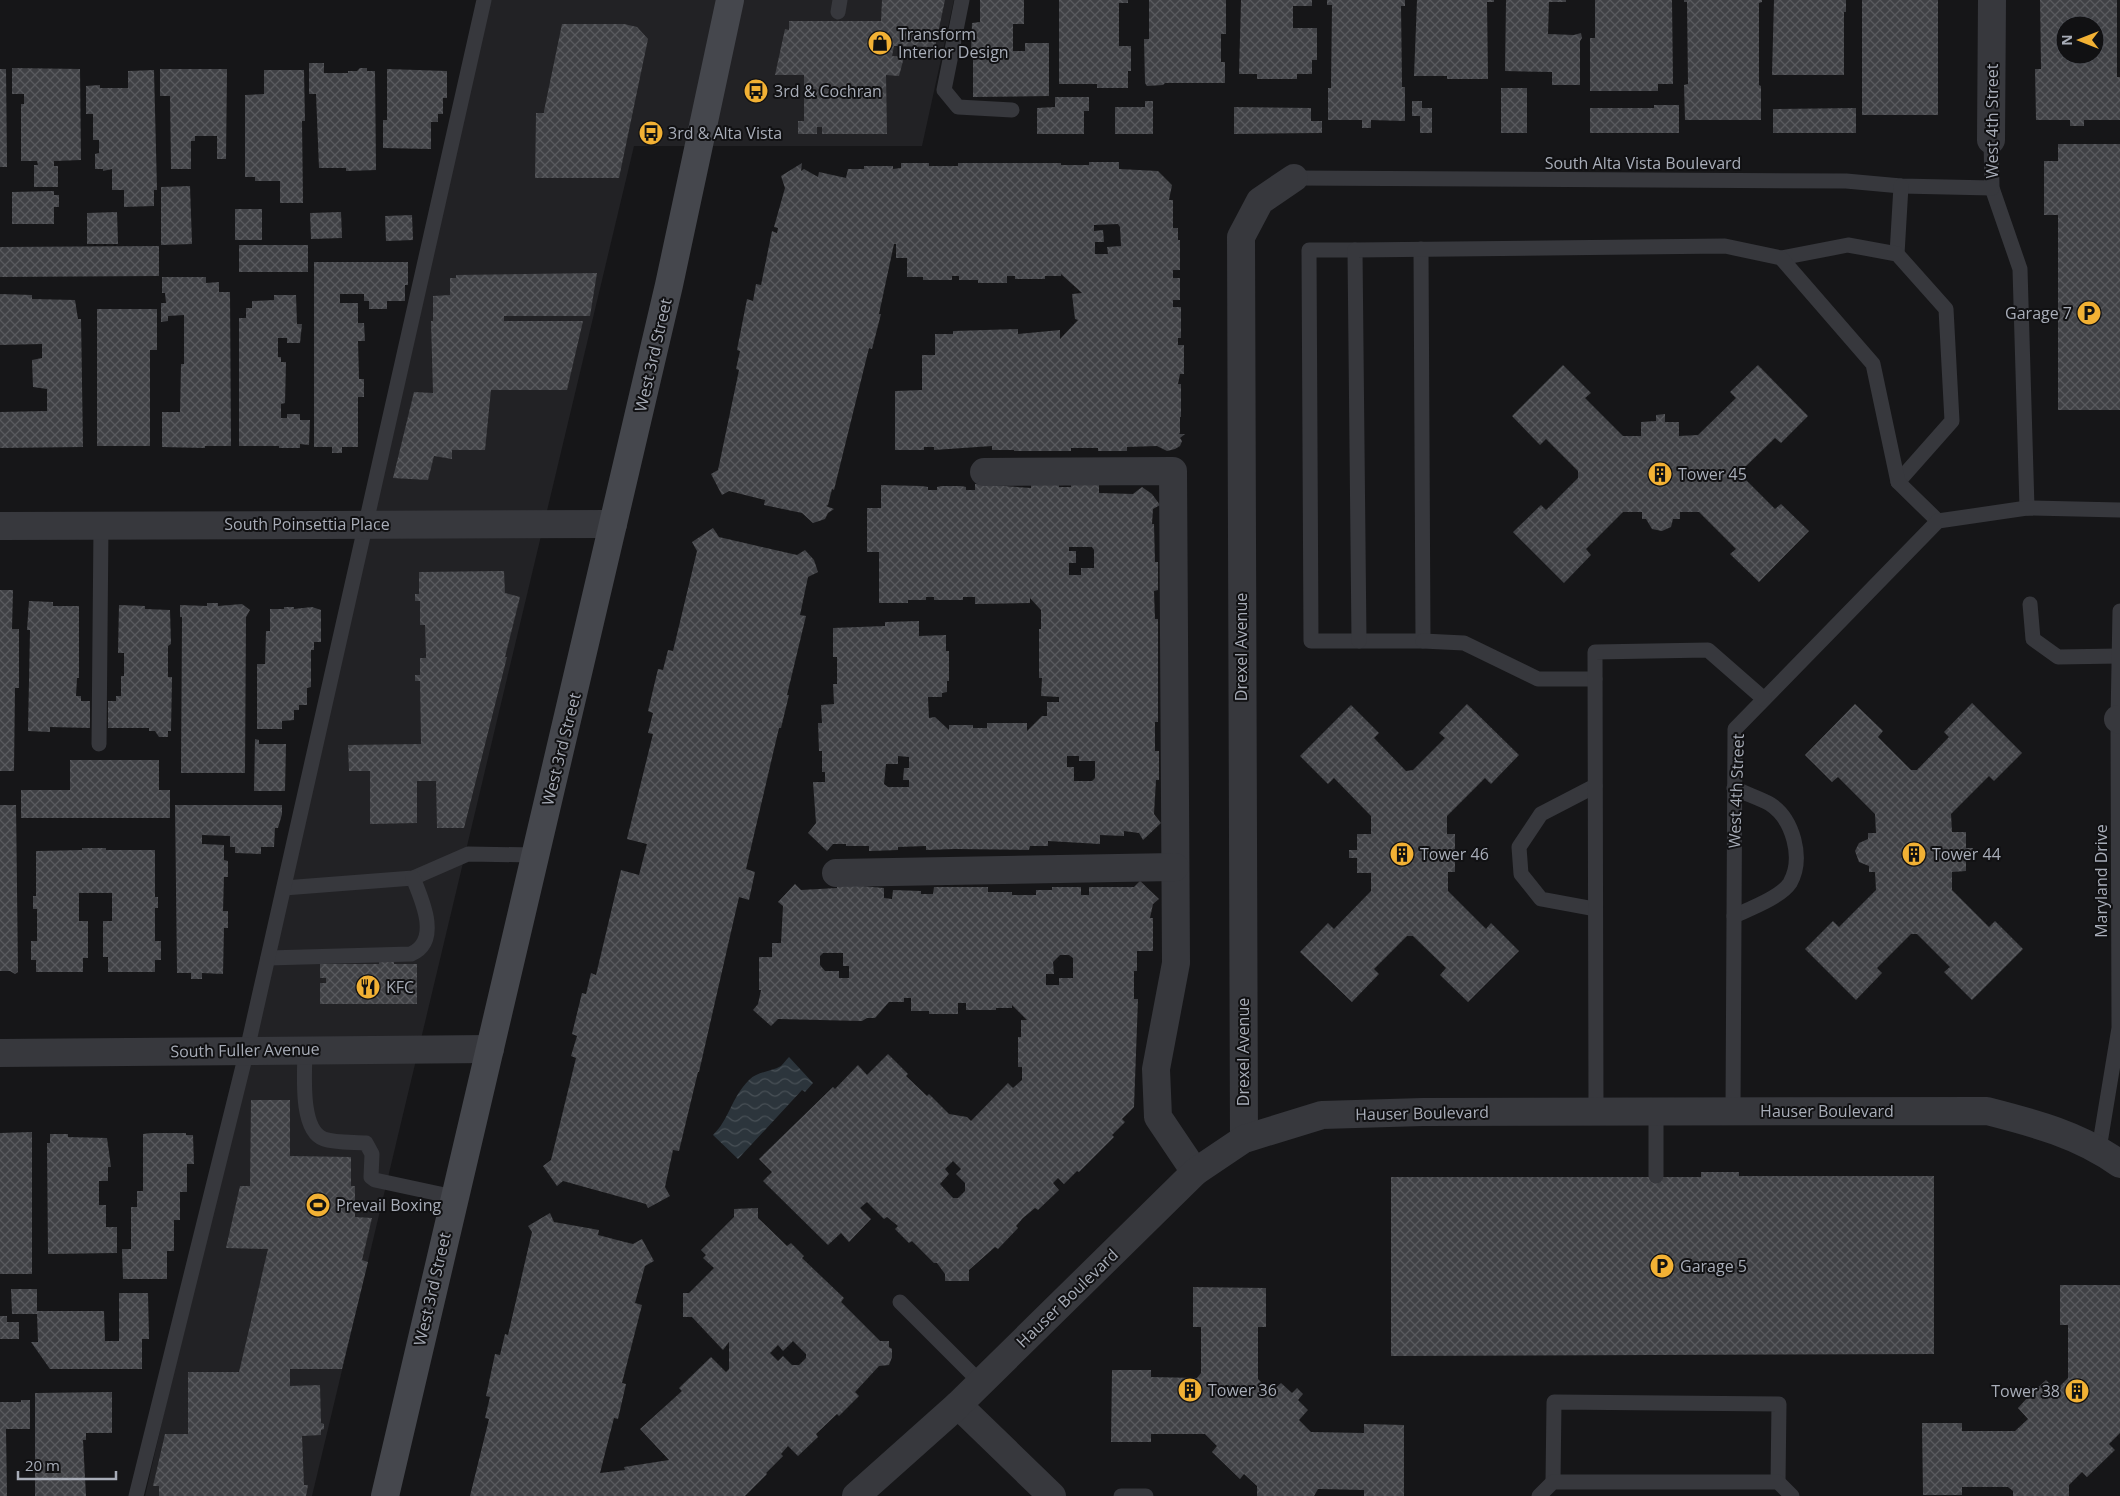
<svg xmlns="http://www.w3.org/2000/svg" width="2120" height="1496" font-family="'Open Sans',sans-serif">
<defs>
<pattern id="water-waves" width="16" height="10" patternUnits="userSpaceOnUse" patternTransform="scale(1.25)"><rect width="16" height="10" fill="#2c353c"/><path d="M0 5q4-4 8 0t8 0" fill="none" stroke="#485056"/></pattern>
<pattern id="building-cross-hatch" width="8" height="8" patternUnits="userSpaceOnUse" patternTransform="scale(1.25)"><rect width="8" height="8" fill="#404145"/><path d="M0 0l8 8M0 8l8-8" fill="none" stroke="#595a5e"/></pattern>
</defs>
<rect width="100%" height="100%" fill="#161618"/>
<path fill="#222225" d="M480,0h474l-32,146h-288l-322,1350h-167l82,-358z"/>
<path fill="url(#water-waves)" d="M789,1057l24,26 -8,9 -3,-2 -64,69 -25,-24c16,-15 18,-37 36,-55 9,-9 22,-8 32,-14 3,-3 5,-6 8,-9z"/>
<g fill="url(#building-cross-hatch)" fill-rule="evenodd">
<path d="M882,0h63l-10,47 -41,-1 -2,10 12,1 -5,19 -13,-1 1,59h-65v-7h-5v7h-19v-13h6v-46h-29l10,-46 4,1v-9h92z"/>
<path d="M980,0h44v24h-11v27h12v-8h24v53l-76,1v-44h-2l1,-30 8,-1z"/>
<path d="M1059,0h69v3h-9v43h12v25h-3v17h-31v-4h-38z"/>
<path d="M1149,0h77v34h-5v28h4v21h-60l-2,2 -16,1 -2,-3 -1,-44h5z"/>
<path d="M1241,0h71v6h-19v22h24v32h-5v14h-15v5h-40v-5h-18z"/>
<path d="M1327,0h78v6h-4l1,81h3v34l-34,-1v8h-9v-8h-34v-32h3l1,-83h-5z"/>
<path d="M1417,0h77v2h-7l1,77h-41v-3h-33z"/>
<path d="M1506,0h60v2h-17l-1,32 26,1 7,-2 1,5 -2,3v44h-28v-13l-47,-1z"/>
<path d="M1595,0h77l1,84h-15v7h-68v-53h5z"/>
<path d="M1684,0h78v2l-3,1v82l2,1v34h-76l-1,-35 4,-1 -1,-82h-3z"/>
<path d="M1774,0h72v12h-2v63h-72z"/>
<rect x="1862" y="0" width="76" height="115"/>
<path d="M2040,0h77v77h3v43h-36v6h-14v-6h-34l-1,-51h6zM2065,25h30v30h-30z"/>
<path d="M562,24h62l13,3 11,12 -29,139h-84l1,-65h8v-2z"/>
<path d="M309,63h15v10h24v-2h9l3,-3h7v3h8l1,99 -30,1v-3h-27l-3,-74h-7z"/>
<path d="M12,68l68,1 1,91 -27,1v5h4v21h-24v-22h4l-1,-4h-16v-57h3v-10h-12z"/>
<path d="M0,69h6l1,98h-7z"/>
<path d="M160,69h67l-1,90h-9v-23h-22v5h-4v28h-20l-1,-73h-10z"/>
<path d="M387,69l60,2v27h-4v16h-5v8h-7v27l-48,-1v-28h4z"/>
<path d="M154,70l3,120h-3v16l-30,1v-17h-12v-21l-9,2v-2h-8v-15l4,-1v-13h-6v-26h-7v-28l14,-1v3h28v-17z"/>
<path d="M264,70h40l1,51h-3l1,82h-23v-22h-25v-4h-10v-82l19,-1z"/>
<rect x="1501" y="88" width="26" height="45"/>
<path d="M1055,97h34v14h-5v23h-47v-26l18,-1z"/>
<path d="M1145,101h8v33h-38v-27h30z"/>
<path d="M1412,101h10v7h10v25h-12v-17h-8z"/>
<path d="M1654,105h25v28h-89v-25h64z"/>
<path d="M1234,107l77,1v13h11v12l-88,1z"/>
<path d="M1856,108v25h-83v-24z"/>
<path d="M2058,144h62v266h-62v-195h-14v-54h14z"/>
<path d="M1089,162h30v7l39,2 14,14 -3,15h4v28h5v12h2v30h-7v8h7v22h-7v7h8v31h-3v7h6v29h-4l-2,10h3v33h-1v16l-1,1h6l-5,4 2,3 -2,5 -5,3 -8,2 -10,-5 -30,1v4h-29v-3h-27v3h-57v-1h-22v-4l-58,4v-3h-10v3h-29v-59l27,-1v-35h13v-21h18v-3l65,-2v5l42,-4v9l18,-19 -3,-1 -3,-25 10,-1 -21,-19v2h-16v3h-30v-3h-8v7h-29v-3h-19v-4h-7v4h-29v-3h-16v-19h-11v-14h-2l-15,70h2l-9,35 -3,-1 -35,142 -2,-1 -4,16 -2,1 8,3 -6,4 -3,6 -12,4 -11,-10 -38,-8 1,-5 -36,-9 -7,4 -11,-21 7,-4 21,-100 -3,-1 4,-18 -3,-1 10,-51 6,2 3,-17 5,1 11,-54 5,2 1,-5 -4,-1 11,-39 -4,-12 21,-13 -1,8 3,-2 14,8 1,-5 27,6 2,-9h16v-3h29v3l8,-1v-5h28v3h29v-3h103v2h28zM1118,224l2,3 1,19 -14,1 1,7h-13v-12h9l-1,-12 -9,1v-6z"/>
<path d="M190,186l2,58 -31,1v-58z"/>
<path d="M54,191v4h5v12h-5v17h-42v-32z"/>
<rect x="235" y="209" width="27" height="31"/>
<path d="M117,212l1,32h-31v-31z"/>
<path d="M341,212l1,26 -31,1 -1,-26z"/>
<path d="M412,215l1,25 -27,1 -1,-25z"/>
<rect x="239" y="245" width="69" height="27"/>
<path d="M159,246v30l-159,1v-30z"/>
<path d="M314,262h94v23h-3v16h-18v8h-18v-8h-5v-7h-24v9h18v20h6l1,18h-7l1,38h5v18h-6v50h-16v6h-10v-6h-18z"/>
<path d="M597,273l-7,43h-86v5h79l-16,69h-76l-6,60h-33v9l-18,-3 -6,24 -35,-2 21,-86 19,1 -2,-72h2v-25l17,-1v-17h6v-3z"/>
<path d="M162,277h44v6l13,-1v10h11l1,154h-26v2l-43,-1v-35h18l1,-48h3v-49l-16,1v5l-7,1v-19h5l-1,-10h-3z"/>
<path d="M0,294l32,1v4l43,1 3,19h3l2,128 -83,1v-36l47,-1v-22l-14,-2 -1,-27 10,-2v-14l-42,1z"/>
<path d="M274,295h22l1,29h5l-2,19h-13v-5h-9v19h3v5h5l-1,41 -4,1v14h6v-4h13v6h10l-1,25 -9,-1v4h-21v-2h-40v-128h7v-10h6v-7l22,-1z"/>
<path d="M97,309h60v41h-7v96h-53z"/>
<path d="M1563,365l28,28 -6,5 38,38h18v-14l15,-1v-6l9,-1v8h14v14l19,-1 38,-37 -6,-6 28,-27 50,51 -27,27 -6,-5 -33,32 1,7 32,32 6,-5 28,27 -50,51 -29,-28 6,-5 -37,-37h-19v7h-7l-2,8 -9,4 -10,-2 -6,-10h-4v-7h-19l-37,37 5,6 -27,28 -51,-51 28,-27 5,5 32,-32v-7l-32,-32 -6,6 -28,-29z"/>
<path d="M1031,483l28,1v3h12v-4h28v10l34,1 9,-7 10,7 8,11 -7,4 -1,15h2l1,38h3v28l-4,1 1,28h3v103h-3v29h4v29h-3l-2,34 7,9 -18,17 -4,-7 -15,-2v5l-24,-1v9l-52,-3v5h-18l-1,4 -74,-1 -29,1v-4l-28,1v3l-29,1v-5h-23v-2h-13l-6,7 -19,-18 8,-10 -3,-41h12v-10h-3v-21h-3l-1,-28h4l-1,-18 13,-1 -1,-20h4v-27h-4v-29l52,-2v-4l34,-1v15l27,-1v16h3v30h-2v11l-5,1v4h-14l1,21 6,-1 14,13v-5h24v3h14v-5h40v8l15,-15h5v-14h12v-5l-18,-1 1,-18h-3v-49h2v-19l-11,-12v5l-55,1v-7h-12v3h-29v-3h-8v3h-18v3h-29v-51h-12v-44h14v-23l40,1 7,1v3h9v-3l4,-1h20l5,1v3h9v-6l56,4zM1069,547h23l2,3v18h-13v7h-12v-12h7v-12h-7zM898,756l11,1v11h-5l-1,12h6v7h-21l-4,-3 2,-20h12zM1067,756h12v5h16v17l-3,3h-18v-14h-7z"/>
<path d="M713,528l6,9 78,18 8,-5 9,10 4,12 -10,5 -8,38 6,1 -19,79h2l-8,33h-2l-33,141 9,3 -6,28 -10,-3 -40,175h-1l-19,79 -6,-1 -8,37 5,9 -22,12 -2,-4 -83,-23 -6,5 -14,-20 8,-6 25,-102 -5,-2 6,-20 -5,-2 10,-41 4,1 5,-21 5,2 25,-105 18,5 8,-31 -20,-5 26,-105 -5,-1 5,-20 -5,-2 10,-42 5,1 5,-20 5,1 24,-100 -5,-9z"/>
<path d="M504,571l1,22 15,4 -15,60h2l-43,171h-27l-1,-47h-19v42l-47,1v-53h-21l-1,-26 73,-1 -1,-63h-5v-6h5v-17h6v-2l-1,-31h-5v-24h-5v-7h4v-22z"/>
<path d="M0,590h13l-1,39h7v59h-4l-1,83h-14z"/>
<path d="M29,601l24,1v4h26v72h-2l-1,18h5v5h9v27l-40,-1v5l-22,-1 2,-101h-3z"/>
<path d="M207,603h11v3l24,-2 8,6 -4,7 -1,156h-64l1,-156h-2v-12l27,1z"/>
<path d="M119,605l26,1v3l25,1 1,34 -3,2v31h4l-1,54h-3v6h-9l-4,-6h-6v-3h-41v-27h8v-5h5v-20h3v-23h-6z"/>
<path d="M284,607h10v2l18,-2 9,3v32h-7v8h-3v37l-4,1v17h-8v5h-5v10l-12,1v8h-25v-65h8l1,-33h4v-22h14z"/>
<path d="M1972,703l50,50 -28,28 -5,-5 -38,38 1,18h14v16h7v8h-7v15l-14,1v18l37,37 6,-6 28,28 -51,51 -28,-28 6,-5 -33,-33h-6l-34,34 5,5 -26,27 -51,-51 28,-28 6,6 37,-37 -1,-18h-6v-6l-10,-4 -4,-11 4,-8 9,-4v-6h8l-1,-19 -37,-37 -6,5 -27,-27 50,-51 28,27 -5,6 33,33h6l32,-33 -5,-5z"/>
<path d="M1467,704l52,51 -28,29 -6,-6 -38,38v18h8v38h-7v19l38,38 5,-6 28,28 -51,51 -28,-27 6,-7 -33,-32h-6l-33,33 5,5 -27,28 -52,-50 28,-29 6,6 37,-38v-18h-14v-15h-8v-8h8v-16h14v-18l-37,-38 -6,6 -28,-28 51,-51 28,28 -5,5 32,33 7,-1 32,-32 -6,-5z"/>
<path d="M255,739l4,1v4h27l-1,47h-31z"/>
<path d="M70,760h89v30h11v28h-149v-28h49z"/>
<path d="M0,805h16l2,167 -3,2 -5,-3h-10z"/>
<path d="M175,805h107v9l-4,14h-3l-1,19h-13v7l-26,-1v-6h-5v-11l-28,-1v9l22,1v15l4,1v16h-4l-1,34h5v17h-4l-1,46 -21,-1v6h-11v-6h-14z"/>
<path d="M82,848h24v2h49v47h3v11h-3v33h6v19h-6v12h-47v-15h-5v-36h9v-28h-33v28h9v37h-5v14h-47v-12h-5v-19h6v-32h-4v-13h3v-45l46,-1z"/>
<path d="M1140,881l19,18 -6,5 -3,14h3v33h-16v20h-3v28h4l-4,108 -12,12 3,3 -13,13 2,2 -35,35 -2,-1 -13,13 -6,-6 -5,5 6,7 -21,20 -3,-2 -12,10 -7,8 2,2 -20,21 -3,-2 -26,23v11h-24v-7l-8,-11h-3l-22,-22 -3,2 -14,-14 3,-3 -11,-9 -3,2 -17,-17 -7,6 11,11 -22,23 -8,-9 -13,12 -65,-64 9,-9 -13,-13 74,-72 2,2 23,-24 9,10 21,-21 20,20 -2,2 21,20 2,-2 20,20 18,3 4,4 37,-38 5,5 9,-8v-13h-4v-30h3v-17h6l-15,-15v3h-16v2h-30v-7h-8v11h-29v-3h-18v-13h-7v4h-15l-14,16h-8l-5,3 -84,-2 -7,7 -18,-16 5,-6 3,-14h-2v-33h13v-14h9l2,-37 -5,-4 17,-18 6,6 36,-2v-4l47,4v10l8,1 1,-9 28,1v3h12l1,-7h54v5h24v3h24v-5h16v-3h29v8h8v-8h45zM823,953h20v13h6v12h-10v-7h-14l-5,-6v-9zM1060,955h9l4,3v20h-14v7h-13v-11h8l-1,-12zM953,1161l8,8 -5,5 9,9v8l-7,7h-5l-13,-14 9,-10 -4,-5z"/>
<path d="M379,958h15v6h23v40h-97v-21h6v-5h-6v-14h59z"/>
<path d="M251,1100h39v56l61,1v29h4v31l17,1 -10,42 6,2 -26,107h-52v17l30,-1 1,38 3,1v5l-3,1v5l-19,1 2,49h4l-2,11h-147v-10h-6l12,-52h23v-62h51l29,-123 -42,-1 14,-62h10z"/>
<path d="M32,1132v142h-32v-141z"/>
<path d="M151,1133h35v2h7l1,29h-7v28h-7v28h-6v31h-7v28h-44l-1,-30h9v-42h6v-16h6v-57z"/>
<path d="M50,1134h18v3l39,1 4,29h-3v14h-9v24h7v22h11v26l-69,1 -1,-111h3z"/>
<path d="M1701,1172h38v4h195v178l-543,2v-179h310z"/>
<path d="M758,1208v10l29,28 4,-3 13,13 -2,2 42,40 -3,4 39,39h9v6l3,2v8l-3,8 -10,1 -24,26 4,4 -20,20 -2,-2 -21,20 2,3 -20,19 -10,-10 -7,8 2,2 -17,17 1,1 -22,22h-275l19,-77 -4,-1 5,-21 -4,-1 9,-42 5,1 5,-21 3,1 24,-103 -4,-6 22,-13 4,9 45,8 -1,5 23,6 12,3 9,-5 12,22 -9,5 -10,37 7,2 -20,78 4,1 -8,35 -4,-1 -14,55 25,-3 -1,-3 45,-7 -29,-31 42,-38 -3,-3 32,-31 15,15 3,-3v-27l-6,8 -31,-33h-9v-24h6l25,-25 -11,-10 3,-3 -5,-5 33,-33v-8zM793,1341l13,13v4l-7,7h-7l-9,-9 -5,5 -8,-8 8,-8 5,6z"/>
<path d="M2060,1285h60v148l-11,11 6,6 -28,27 -5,-5 -13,13v11h-56v-5l-5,-4h-46v8h-39l-1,-72h40v8h53l13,-12 -10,-11 10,-11 -5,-5 6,-6 5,5 12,-11 10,10 12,-12v-53h-8z"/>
<path d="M1193,1287l73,1v39h-8v52l13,13 10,-9 11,10 5,-5 6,6 -5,6 10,10 -9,10 12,12 53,1v-9l40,1v71h-40v-6l-46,-1 -4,7h-57v-10l-13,-12 -4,5 -28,-27 5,-6 -12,-12h-54v8h-40l1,-72h39v7l46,1 4,-5v-46h-8z"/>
<path d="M11,1289h26v22h67l1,30h14v-48h29l1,46h-7v30h-92l-19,-27h7l-1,-28h-25z"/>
<path d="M0,1316h7v6h12v17h-19z"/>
<path d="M112,1392v41h-26v7h-3l3,56h-51v-103z"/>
<path d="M21,1400h9v29h-24l1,67h-7v-94h21z"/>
</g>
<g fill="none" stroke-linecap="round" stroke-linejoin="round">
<g stroke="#37383d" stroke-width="15">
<path d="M962,0l-18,90 14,17 54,3"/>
<path d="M838,12l2,-12"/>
<path d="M1991,140l1,48 28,81 7,239"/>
<path d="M1294,178l552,3 55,5 91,2"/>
<path d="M1355,250h-46l2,391h112l-2,-392"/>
<path d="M1897,254l4,-68"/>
<path d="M1781,258l67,-13 49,9 49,55 6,112 -54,61"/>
<path d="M2030,604l3,35 25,18 61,-1"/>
<path d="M1359,641l-4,-391 370,-4 56,12 92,106 25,118 40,39"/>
<path d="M1423,641l41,2 74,36h57"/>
<path d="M99,744l2,-219"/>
<path d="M1595,786l-54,28 -22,33 2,27 20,25 54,10"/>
<path d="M284,888l129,-10 55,-24 67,1"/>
<path d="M1734,916c15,-7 47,-19 56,-33 14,-25 3,-64 -20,-79 -11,-6 -24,-10 -36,-16"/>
<path d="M268,958l143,-4c30,-13 11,-54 2,-76"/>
<path d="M305,1049c0,22 -6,81 19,90 11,4 30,3 42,4l6,11 -1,23 4,3 79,17"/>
<path d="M1733,1111l2,-382 203,-208 89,-13 93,2"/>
<path d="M1656,1112v64"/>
<path d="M1596,1113l-1,-461 113,-2 56,49"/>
<path d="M2099,1149l20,-121 -1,-309 2,-108"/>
<path d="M900,1302l81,81"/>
<path d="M1553,1482l1,-80 225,2 -1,78"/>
<path d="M136,1496l111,-446 237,-1050"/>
<path d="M1121,1496h25"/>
<path d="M1539,1496l14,-14h225l14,14"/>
</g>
<g stroke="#37383d" stroke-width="28">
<path d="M1991,140l1,-140"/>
<path d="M984,472l189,-1 3,492 -20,106 2,48 37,55"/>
<path d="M0,526l613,-2"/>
<path d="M2118,719l2,1"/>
<path d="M836,873l339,-6"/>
<path d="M0,1053l490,-4"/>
<path d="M1244,1139l-3,-902 19,-36 34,-23"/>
<path d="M958,1405l94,91"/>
</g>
<path stroke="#37383d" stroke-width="28" d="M856,1496l102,-91 237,-233 49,-33 78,-24 101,-3 564,-1c47,12 93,24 133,53"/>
<path stroke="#45474d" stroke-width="28" d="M385,1496l284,-1211 61,-285"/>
</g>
<defs>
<symbol id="shop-disc" viewBox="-11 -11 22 22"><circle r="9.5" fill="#f2b134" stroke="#111113"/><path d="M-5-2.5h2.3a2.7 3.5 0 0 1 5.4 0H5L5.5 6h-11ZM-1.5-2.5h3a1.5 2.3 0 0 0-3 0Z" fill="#111"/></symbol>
<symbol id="bus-disc" viewBox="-11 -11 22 22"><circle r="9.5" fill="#f2b134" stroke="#111113"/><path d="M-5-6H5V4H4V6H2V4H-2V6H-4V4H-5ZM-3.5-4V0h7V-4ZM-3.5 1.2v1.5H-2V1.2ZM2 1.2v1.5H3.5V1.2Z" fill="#111"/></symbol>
<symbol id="parking-disc" viewBox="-11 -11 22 22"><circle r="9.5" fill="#f2b134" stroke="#111113"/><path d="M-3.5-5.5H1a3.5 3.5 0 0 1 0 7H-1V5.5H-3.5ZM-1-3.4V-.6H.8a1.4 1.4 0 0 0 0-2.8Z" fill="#111"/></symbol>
<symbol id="building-disc" viewBox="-11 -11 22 22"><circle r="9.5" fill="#f2b134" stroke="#111113"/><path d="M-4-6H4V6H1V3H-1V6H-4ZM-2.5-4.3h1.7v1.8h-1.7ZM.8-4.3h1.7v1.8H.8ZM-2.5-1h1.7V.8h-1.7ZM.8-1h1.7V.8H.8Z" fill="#111"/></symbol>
<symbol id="restaurant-disc" viewBox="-11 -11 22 22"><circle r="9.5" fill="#f2b134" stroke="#111113"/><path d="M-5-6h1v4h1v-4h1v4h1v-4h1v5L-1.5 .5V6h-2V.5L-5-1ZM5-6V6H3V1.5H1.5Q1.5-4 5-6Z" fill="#111"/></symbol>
<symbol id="stadium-disc" viewBox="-11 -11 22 22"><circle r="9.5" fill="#f2b134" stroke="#111113"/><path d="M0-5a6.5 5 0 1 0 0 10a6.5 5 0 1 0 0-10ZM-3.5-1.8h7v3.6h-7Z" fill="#111"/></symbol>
</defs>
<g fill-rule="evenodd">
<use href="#shop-disc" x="866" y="29" width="28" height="28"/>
<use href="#bus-disc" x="742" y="77" width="28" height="28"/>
<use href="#bus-disc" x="637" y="119" width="28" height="28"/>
<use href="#parking-disc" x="2075" y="299" width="28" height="28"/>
<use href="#building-disc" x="1646" y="460" width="28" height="28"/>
<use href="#building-disc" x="1388" y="840" width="28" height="28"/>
<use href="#building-disc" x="1900" y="840" width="28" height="28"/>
<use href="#restaurant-disc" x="354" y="973" width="28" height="28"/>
<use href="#stadium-disc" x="304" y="1191" width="28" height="28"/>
<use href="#parking-disc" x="1648" y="1252" width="28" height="28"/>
<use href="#building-disc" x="1176" y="1376" width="28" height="28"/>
<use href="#building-disc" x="2063" y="1377" width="28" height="28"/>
</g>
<g text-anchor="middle" stroke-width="4" stroke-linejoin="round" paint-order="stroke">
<g font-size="16" fill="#a8adb8" stroke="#111113" text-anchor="start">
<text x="898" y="40">Transform<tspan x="898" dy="18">Interior Design</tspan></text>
<text x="774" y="97">3rd &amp; Cochran</text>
<text x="668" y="139">3rd &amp; Alta Vista</text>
<text x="2072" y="319" text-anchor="end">Garage 7</text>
<text x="1678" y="480">Tower 45</text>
<text x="1420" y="860">Tower 46</text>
<text x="1932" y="860">Tower 44</text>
<text x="386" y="993">KFC</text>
<text x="336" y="1211">Prevail Boxing</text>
<text x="1680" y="1272">Garage 5</text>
<text x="1208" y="1396">Tower 36</text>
<text x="2060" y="1397" text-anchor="end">Tower 38</text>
</g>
<g font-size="16" fill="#a8adb8" stroke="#111113">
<text transform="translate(1992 121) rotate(-90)" y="6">West 4th Street</text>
<text x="1643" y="169">South Alta Vista Boulevard</text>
<text transform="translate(653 355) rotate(-77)" y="6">West 3rd Street</text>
<text x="307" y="530">South Poinsettia Place</text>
<text transform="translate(1241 647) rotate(-90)" y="6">Drexel Avenue</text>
<text transform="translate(561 749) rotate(-76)" y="6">West 3rd Street</text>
<text transform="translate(1736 791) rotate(-88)" y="6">West 4th Street</text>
<text transform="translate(2101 881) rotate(-90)" y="6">Maryland Drive</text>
<text transform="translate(245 1050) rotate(-1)" y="6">South Fuller Avenue</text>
<text transform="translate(1243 1052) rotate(-90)" y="6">Drexel Avenue</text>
<text x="1827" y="1117">Hauser Boulevard</text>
<text transform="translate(1422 1113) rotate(-1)" y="6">Hauser Boulevard</text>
<text transform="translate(432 1289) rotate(-77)" y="6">West 3rd Street</text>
<text transform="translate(1067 1298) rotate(-44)" y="6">Hauser Boulevard</text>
</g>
</g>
<g transform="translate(2080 40) rotate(270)"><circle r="24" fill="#111113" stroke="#4d4f55"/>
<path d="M0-4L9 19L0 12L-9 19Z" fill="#f2b134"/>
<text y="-8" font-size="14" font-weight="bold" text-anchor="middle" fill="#a8adb8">N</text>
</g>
<path d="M18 1471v8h98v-8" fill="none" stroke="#a8adb8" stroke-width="2.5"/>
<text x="25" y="1471" font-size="15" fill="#a8adb8" stroke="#111113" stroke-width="4" paint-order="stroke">20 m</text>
</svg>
